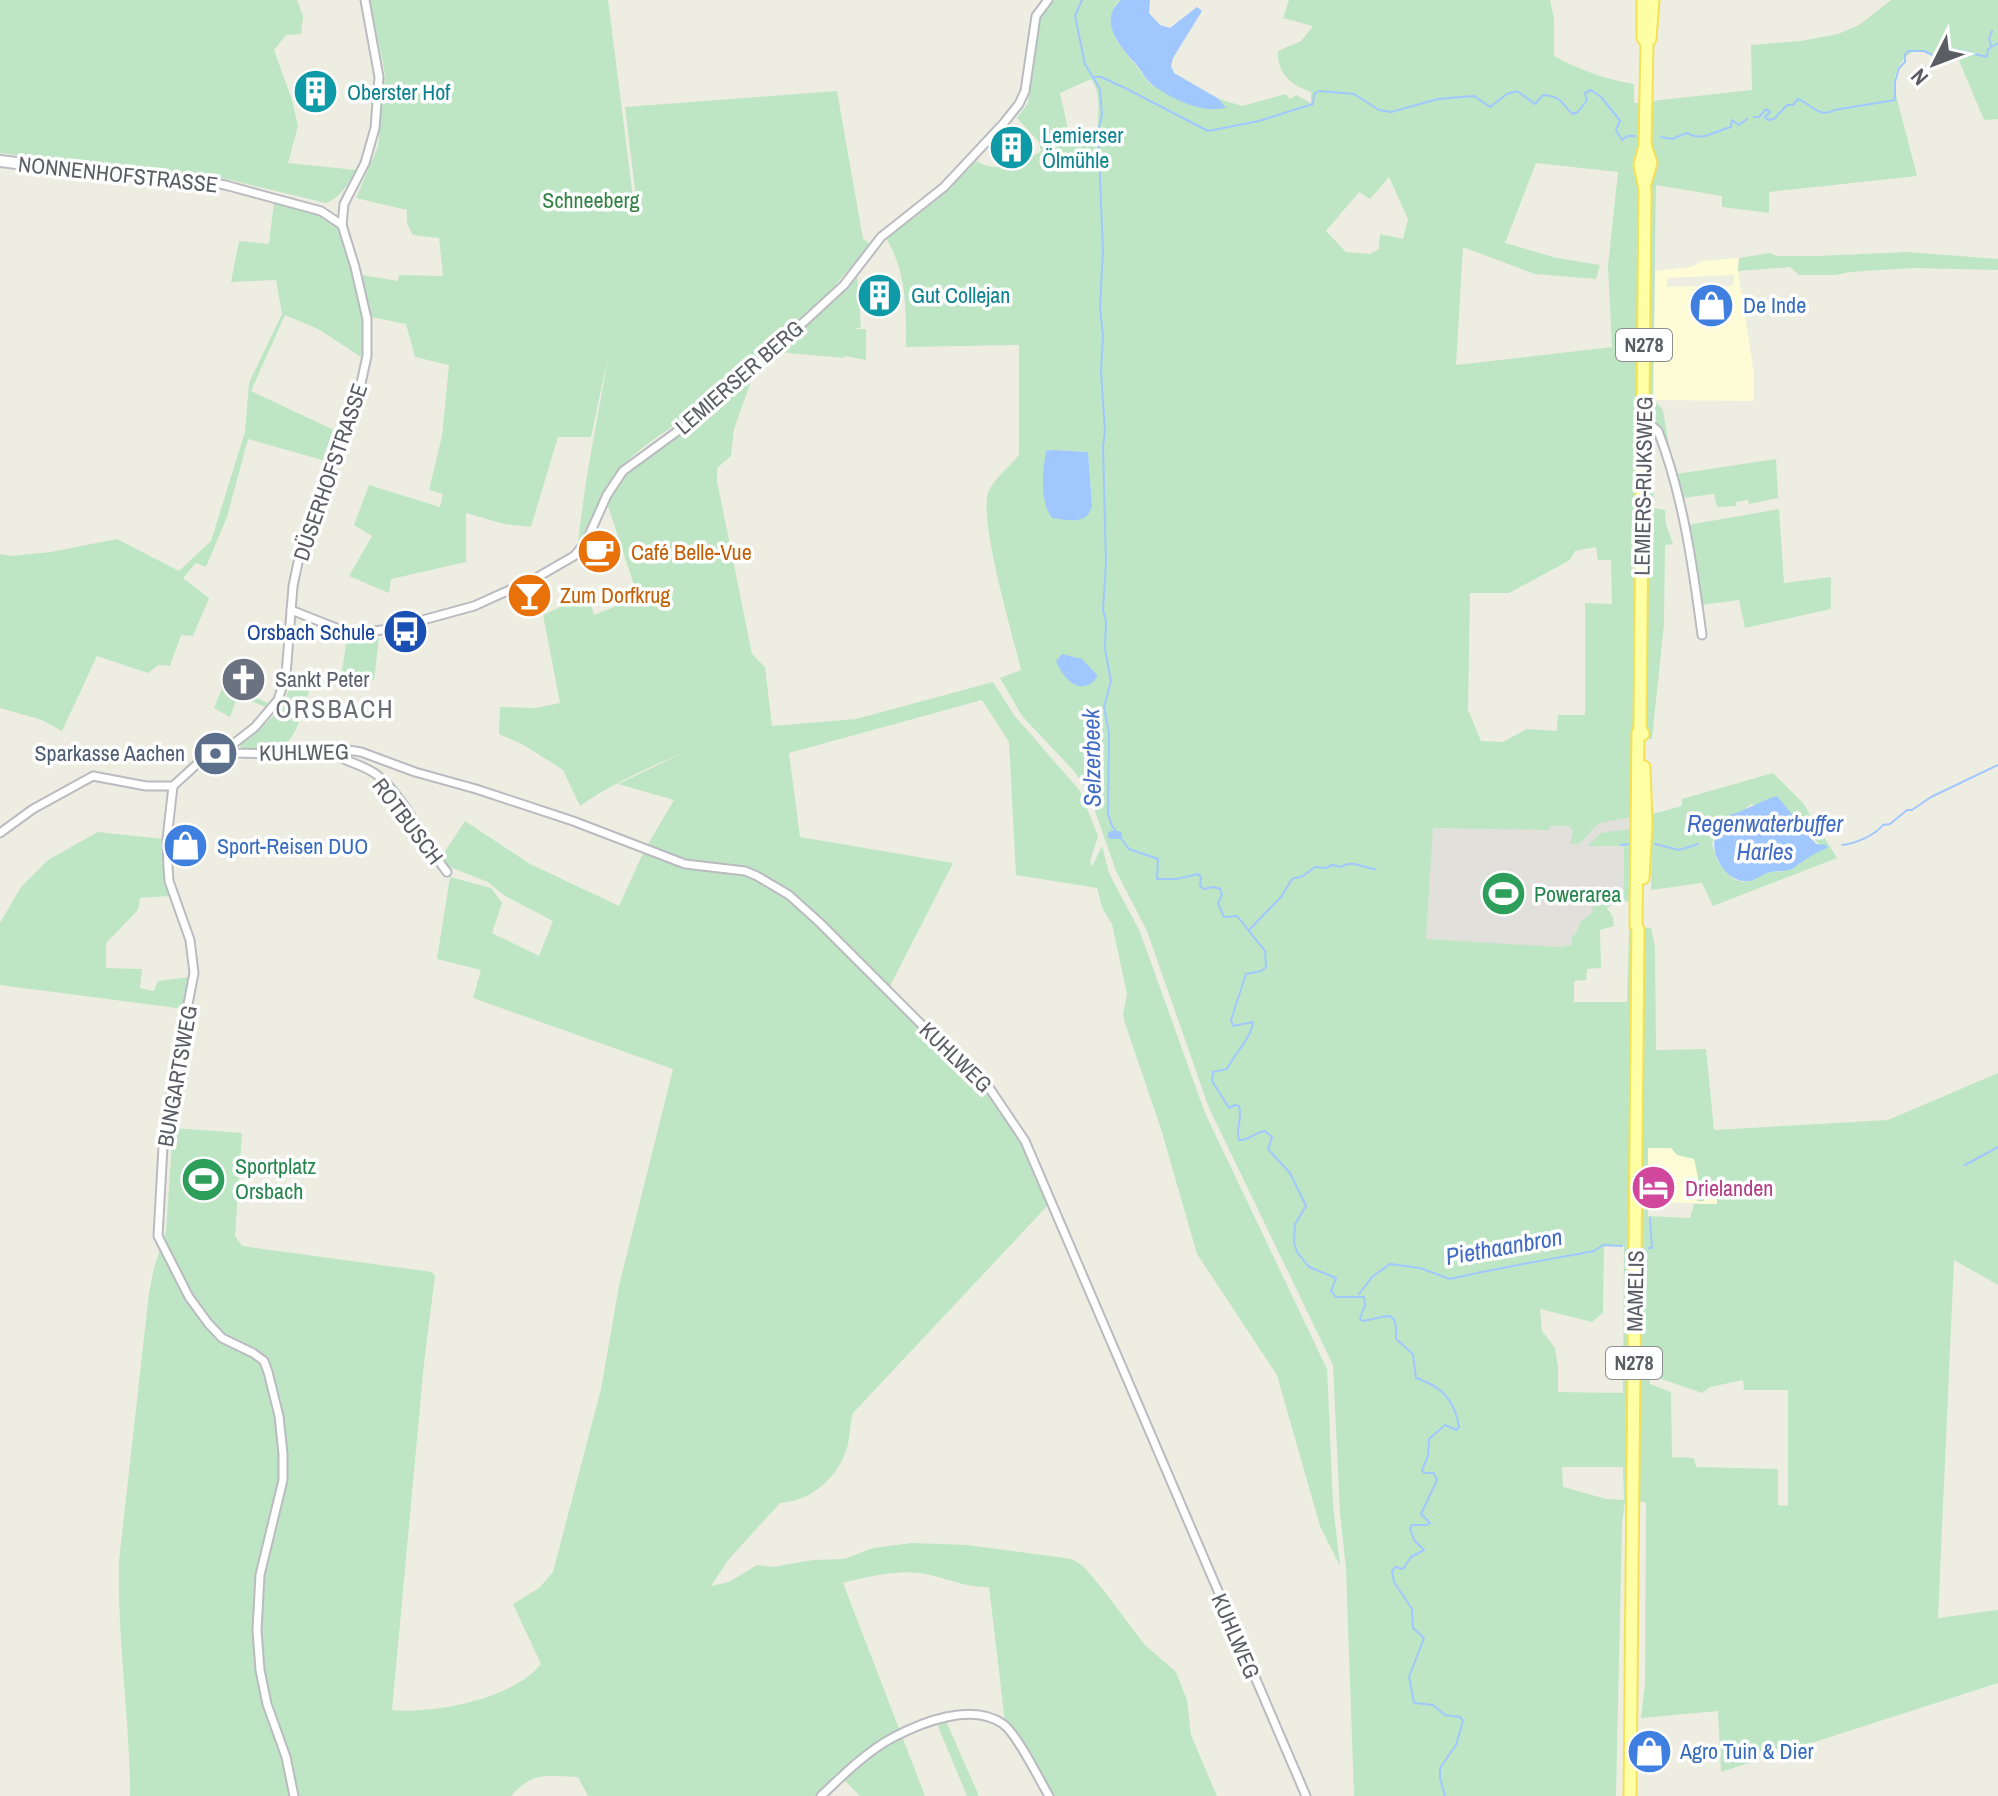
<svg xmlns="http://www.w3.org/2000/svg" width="1998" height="1796" font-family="'Archivo Narrow',sans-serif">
<rect width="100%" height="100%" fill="#eeede2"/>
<g fill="#fefcd6" fill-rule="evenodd">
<path d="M1739,258l-1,13 16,103v27l-101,-1 2,-129 37,-4 9,-6zM1734,275v10l-25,5 -16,-4 -26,1v-9z"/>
<path d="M1648,1148l70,2 -1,54 -56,-2 -2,5 -12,-1z"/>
</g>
<path fill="#e1e0da" d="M1631,808l-1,93 -16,1 -33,24 -9,19 -14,2 -132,-7 7,-119z"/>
<g fill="#bee6c4" fill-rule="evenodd">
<path d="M0,0h297l6,16 -2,18 -15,1 -12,15 18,50 6,26 -10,37 68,7c-8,13 -14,27 -30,33l-113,-27 -114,-10 -99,-13z"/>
<path d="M370,0h238l25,198 -2,20 5,-20 -11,-91 212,-16 26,148 8,5c-47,58 -104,110 -163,157 -27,22 -59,38 -84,63 -23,24 -28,59 -47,85l9,-68 23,-129 -18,85h-33l-27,90 -27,-3 -38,-11v49l-75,17 -2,14 -40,-17 23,-40 -18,-11 15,-40 71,22 3,-13 -14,-4 13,-54 7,-71 -34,-8 -9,-33 -35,-7 -9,-42 36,6 1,-6 44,1 -4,-38 -26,-3 -6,-12v-13l-51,-12 22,-52 7,-72z"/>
<path d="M1051,0h70l-6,5 -5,18 6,17 35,45 37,19 37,4 -6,-9 23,7 44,-12 4,5 6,-4 15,8v-11c-20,-7 -34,-18 -33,-41l23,-10 12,-15 -30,-8 6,-18h261l4,19v37c26,14 51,23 80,28v19l118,-13 -1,-45 50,-4 37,-7 21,-9 32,-25h107v119l-14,1 -26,-62c-19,5 -37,-20 -55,2 -8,10 -9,18 -8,31l22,85 -148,16v21l-47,-6v-11l-66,-11 -3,214 10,11 8,48 -11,-27 -8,-1 2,78 11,2 1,14 7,20 -8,1 -1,79 -12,115h-21v78l-32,6 -20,21 -9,-1 3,-12 -4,-5h-19l-1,4 -116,-2 -7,111 132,8 14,-2v-9l3,-1 6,-14 11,-8 1,-6 31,-11v-50h-37l14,-13 29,-4 2,2 -2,70 -15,2 -8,5 6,9 1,9 -14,4 1,38 -14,1 -1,11 -12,1v21h53l2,-75 22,1 4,18 1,104 50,-1 8,81 174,-10 110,-47v212l-44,-25 -16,358 60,-8v73l-277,89 -3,-61 -77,7 4,-33 1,-183 -21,-1 -3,23 -6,272h-262l-8,-228 -6,-54 -7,-149 -124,-257 -62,-177 -31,-60 -28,-80 -15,-21 -51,-54 -22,-38 21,-8c-8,-34 -42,-148 -33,-177 6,-16 22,-25 31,-39v-109l-113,2c0,-39 1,-74 -20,-109l47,-35 43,-42c21,13 46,3 65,-10l-2,-9 -22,-24 11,-15 11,-83 3,-9zM1091,79c10,13 7,32 7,49l-29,6 -9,-41zM1536,163l82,9 -10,94 4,81 -156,18 7,-118 72,27 61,5 4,-14 -43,-7 -52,-15zM1389,177l19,42 -5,20 -23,-5 -1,15 -9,5 -24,-2 -20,-21 33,-39 11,7zM1053,450l35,2 4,53 -46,-54zM1596,547l2,13h13l1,44 -27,-1v112h-27l-1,16 -30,-2 -24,13 -22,-1 -13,-31 2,-117h39l61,-33 5,-9zM1648,1148h23l6,7 17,4 4,18 -1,24h7l3,-9 10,-4v16h-23l-4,14 -42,-2zM1604,1246h20l-1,147 -65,-1v-25l-3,-19 -13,-17 -2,-22 52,13 11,-9zM1650,1375l52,18 8,-6 33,-7 1,10h44v116l-10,-1v-36l-82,-2 -2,-9 -22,-1 -1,-65 -21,-8zM1562,1467h61l1,33 -18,-1 -43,-12z"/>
<path d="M274,202c17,5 40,7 55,17 26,17 39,109 32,138l-41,-27 -35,-15 -34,76 85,40 -10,30 -78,-22 -21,78 -21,50 -10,-4 -13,15 26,20 -16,38 -12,-1 -11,31 -12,-1 -10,8 -51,-17 -35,75 -20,-11 -42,-12v-154l12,2 39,-4 66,-13 62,32 32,-30 34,-109 4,-49 33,-69 -6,-34 -45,2 8,-41 30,3z"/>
<path d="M1907,252l91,7v11l-84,-2 -65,4 -13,3h-37l-9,-8 -52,4 1,-13 31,-5 6,3h40z"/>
<path d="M857,275l4,52 -6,2h11v31l-21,-4 -1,2 -67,-6 66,-61z"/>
<path d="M753,376l-19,53 -3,27 -14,12v13l35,173 13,13 7,59 84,-7 137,-37 21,33 66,76 18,45 -8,25 2,6 10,-21 7,27 31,59 65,181 122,256 6,135 7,62 -20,-40 -43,-151 -80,-121 -36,-125 -36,-106 -2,-8 4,-21 -15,-70 -10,-17 -5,-19 -81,-13 -7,-133 -27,-42 -193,53 11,84 153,26 -64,125 -84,-83 -41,-30 -14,-5 -69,-10 -34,-14 27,-46 -56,-16 65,-31c-36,15 -70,30 -103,53l-17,-36 -41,-26 -23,-10 1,-27 36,1 24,-5 -17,-88 45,-21 6,21 44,-18 -31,-94 13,-23 20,-19z"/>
<path d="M1776,459l2,39 -29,6 -1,-4 -12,2v4l-19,1 -3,-13 -32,4 -6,-24z"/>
<path d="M1779,509l5,74 47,-6v32l-86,19 -6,-28 -38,5 -13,-80z"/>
<path d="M347,637l32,1 -5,43 -32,-10z"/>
<path d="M224,684l44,19 -3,4 -27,-12 -8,22 -16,-9z"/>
<path d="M290,684l19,7c-6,18 -13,54 -34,59 -10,3 -23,0 -33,0l-3,-6c23,-17 45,-31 51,-60z"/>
<path d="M1773,773l30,30 34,55 -124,48 -11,-23 -51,7 1,-76 30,-8v-7zM1751,804l51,23 22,22 -16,6 -13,12 -15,5h-11l-26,10 -10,-3 -14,-15 -7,-19 2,-8z"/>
<path d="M465,821l65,43 89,42 25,-55 70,19 4,3 4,-3 24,3 42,23 99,96 37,41 69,63 29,45 29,61 -198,211c-3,10 -3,21 -5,31 -8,32 -36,57 -68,59l-51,56 -18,27 18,-4 28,-17 16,2 40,-7 31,-1 29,-11 39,-5 55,2 105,14 11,7 18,21 43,57 32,28 11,28 4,35 26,61h-166l-46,-74 -16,-135c-27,0 -44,-10 -69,-14 -24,-3 -55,4 -77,10l82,213h-65l-16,-16 -23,16h-233l-10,-19c-32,-1 -43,-7 -67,19h-381c0,-78 -13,-157 -11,-235l30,-268 5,-25 12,-37 7,-103 69,5 -7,103 7,10 190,26 3,4 -11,87 -32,347c43,4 121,-11 149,-46l-28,-60 26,-16 14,-16 48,-183 18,-103 54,-217 -200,-71 8,-28 -44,-11 13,-82 41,11 11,15 -10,30 47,23 14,-35 -48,-25 -17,-14 -41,-16 -5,-10z"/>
<path d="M98,832l65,7 1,43 5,14 -29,2 -2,12 -32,33v25l36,1 -2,19 14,3 4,-10 32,-4 -6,32 -184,-24v-62l21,-36 27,-27z"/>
<path d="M946,1721l33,75h-12l-30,-72z"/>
</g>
<g fill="#a1c7ff">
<path d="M1121,0h29l-1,13 11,12 10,3 27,-21 5,4 -29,47 -2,8 3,7 45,26 7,9c-26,5 -49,-7 -71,-21 -8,-5 -13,-16 -20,-24 -15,-17 -38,-42 -14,-63z"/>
<path d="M1053,450l35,2 4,53c-4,21 -24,15 -40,13 -13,-17 -9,-47 -6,-67z"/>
<path d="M1062,654l20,5 15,16 -1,4c-17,18 -33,-1 -40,-18z"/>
<path d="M1777,796l39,48 11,1v3c-16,7 -18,9 -32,19 -6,5 -17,4 -24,5 -7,1 -12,6 -18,8 -15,5 -29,-6 -35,-20 -9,-19 -1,-29 11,-45 16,-4 31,-14 48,-19z"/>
</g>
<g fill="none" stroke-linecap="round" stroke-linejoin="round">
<g stroke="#a1c7ff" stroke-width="2">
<path d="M1082,0l-7,16 10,48 15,25 2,26 -4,16 5,120 -3,56 3,29 -2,35 4,60 -2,16 3,116 -3,47 3,11 -1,28 6,32 -7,26 5,26 -1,81 4,12 17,23 29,10 -1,20h20l21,-5 3,3 -1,8 3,4 11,-2 6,2 2,6 -4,8 6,14 13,-1 28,35 1,16 -5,4 -15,3 -15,46 2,6 20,-4c-1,15 -19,32 -26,47l-14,3 -1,9 17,27 6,-3 4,1c4,12 -4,23 0,34 9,1 16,-8 26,-9l7,6 -4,12 22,24 16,33 -11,18 -1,18 3,10 12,15 27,11 -5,13 5,6h28l1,8 -5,13 2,3c22,-2 36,-17 34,18l17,15 3,24c25,8 39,22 43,49l-3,3 -11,-5 -16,14 -1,17 -6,14 2,3h10l3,7 -16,34 9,9 -3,2h-15l-2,3 4,12 10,10 -13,7 -8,12 -8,-2 -3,4 2,11 18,27 1,19 11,10 -15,39 5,26 19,2 12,10 15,2 3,4 -7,24 -16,23v10l5,18"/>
<path d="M1991,45l-2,-6 3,-8"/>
<path d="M1093,77h8l24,11 83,43 51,-10 54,-17 1,-10 5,-3 35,3 25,16 12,2 47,-13 36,-3 16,11 17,-13 10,-3 18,13 8,-9c22,2 17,9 30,19l5,-2 9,-12 -2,-7 6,-3 10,7 17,21 2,3 -4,9 6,10 5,-4h8"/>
<path d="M1754,117h5l7,-8 4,3 -5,5 3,3 6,-1 13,-14h6l5,-6c13,5 22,20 36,11l61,-10v-18l4,-14 6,-6v-7l3,-4h16l15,7 3,-1 6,5 11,-3 -1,-9 29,7 1,-8 10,-6"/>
<path d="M1661,137l11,2 15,-6c15,9 28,-2 44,-6l1,-7 7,5 8,-6"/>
<path d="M1655,844l24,6 19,-6"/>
<path d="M1621,845l8,-1"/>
<path d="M1842,845c13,-1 33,-10 41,-20l7,-1 17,-14h5l19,-13 67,-32"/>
<path d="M1249,930l32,-33 11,-18 11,-3 12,-9 11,1 6,-3 9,2c12,-8 21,1 34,2"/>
<path d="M1965,1165l33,-18"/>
<path d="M1649,1248h3l-2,-30"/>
<path d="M1359,1294l13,-17 18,-13 30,4 30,11c47,-11 96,-19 144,-28l9,-6 19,1"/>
</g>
<path stroke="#a1c7ff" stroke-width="8" d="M1112,835h6"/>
<defs>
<g id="street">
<path d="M64,169l130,10 31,6 96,26 21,14"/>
<path d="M1643,425l9,1 6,5c25,64 35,136 44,204"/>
<path d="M291,610l53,21 13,2 33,-4 84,-23 62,-28 38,-22 12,-14 21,-47 16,-24 93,-68 128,-118 37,-48 63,-50 59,-63 16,-20 6,-13 11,-75 12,-16"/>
<path d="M228,748l8,5 34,1 65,-6 26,4 54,20 61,17 97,32 112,43 60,7 12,5 32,19 30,27 116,116 51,45 39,58 281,655"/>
<path d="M327,749c14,13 35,14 50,26 31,25 45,66 70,97"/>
<path d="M173,786l-6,53 1,28 1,14 21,59 4,33 -30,156 -6,107 31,61 19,26 14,15 31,15 11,8 4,11 11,44 4,38v26l-23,95 -3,55 3,40 7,34 19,53 8,39"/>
<path d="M173,786l23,-21 32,-17 27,-21 23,-27 8,-25 7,-89 7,-33 16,-50 44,-115 7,-32v-37l-12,-52 -13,-42 2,-21 21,-41 10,-35 4,-51 -14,-77"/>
<path d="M0,833l33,-24 60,-33 53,10h27"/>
<path d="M821,1796c21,-20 45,-44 71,-58 30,-16 80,-36 111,-14 14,10 36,55 46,72"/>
</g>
<path id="secondary" d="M0,161l64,8"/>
<g id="primary">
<path d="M1643,0v38l4,5 -2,102 6,18 -6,20"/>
<path d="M1650,39l3,-39"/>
<path d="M1643,734l-3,-6 5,-539 -5,-24 5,-20"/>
<path d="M1643,878l3,-54 -2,-57"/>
<path d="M1630,1796l8,-867 -2,-4 2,-192 2,-5"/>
</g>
</defs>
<use href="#street" stroke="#babbc1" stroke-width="11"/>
<use href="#secondary" stroke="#bbbdc4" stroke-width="14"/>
<use href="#primary" stroke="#f4e155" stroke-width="15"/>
<use href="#street" stroke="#fff" stroke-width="7"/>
<use href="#secondary" stroke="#fff" stroke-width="10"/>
<use href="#primary" stroke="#ffffa6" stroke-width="11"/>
</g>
<defs>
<symbol id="building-disc" viewBox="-11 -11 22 22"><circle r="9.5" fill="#0f9aa8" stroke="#fff"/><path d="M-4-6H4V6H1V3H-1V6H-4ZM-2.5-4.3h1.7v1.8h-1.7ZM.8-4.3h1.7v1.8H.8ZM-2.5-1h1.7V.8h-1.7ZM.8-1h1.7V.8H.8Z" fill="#fff"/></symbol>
<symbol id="shop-disc" viewBox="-11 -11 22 22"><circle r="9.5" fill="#3f7fe0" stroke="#fff"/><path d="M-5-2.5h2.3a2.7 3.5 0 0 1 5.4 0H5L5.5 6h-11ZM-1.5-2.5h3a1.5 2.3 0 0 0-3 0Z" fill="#fff"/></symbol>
<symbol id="cafe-disc" viewBox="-11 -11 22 22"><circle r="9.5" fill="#e8710a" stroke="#fff"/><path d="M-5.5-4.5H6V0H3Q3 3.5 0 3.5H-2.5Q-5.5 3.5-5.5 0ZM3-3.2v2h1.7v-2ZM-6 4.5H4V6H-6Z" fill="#fff"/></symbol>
<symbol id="bar-disc" viewBox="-11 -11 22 22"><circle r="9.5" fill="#e8710a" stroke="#fff"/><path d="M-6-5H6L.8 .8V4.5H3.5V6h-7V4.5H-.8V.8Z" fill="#fff"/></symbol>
<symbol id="bus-disc" viewBox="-11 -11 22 22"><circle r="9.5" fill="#1a4fb4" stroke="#fff"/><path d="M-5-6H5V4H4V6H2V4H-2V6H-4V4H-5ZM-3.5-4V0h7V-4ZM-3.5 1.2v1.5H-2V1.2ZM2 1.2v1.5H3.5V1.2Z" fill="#fff"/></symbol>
<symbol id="church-disc" viewBox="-11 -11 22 22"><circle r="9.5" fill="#6b7280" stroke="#fff"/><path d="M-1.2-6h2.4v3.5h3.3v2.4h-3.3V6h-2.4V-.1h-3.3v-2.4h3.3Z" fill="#fff"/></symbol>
<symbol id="bank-disc" viewBox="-11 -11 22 22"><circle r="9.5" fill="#5c6f8a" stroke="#fff"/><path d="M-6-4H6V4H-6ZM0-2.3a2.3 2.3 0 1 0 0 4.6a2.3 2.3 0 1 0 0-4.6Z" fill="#fff"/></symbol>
<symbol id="stadium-disc" viewBox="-11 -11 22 22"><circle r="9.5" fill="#2e9e5b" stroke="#fff"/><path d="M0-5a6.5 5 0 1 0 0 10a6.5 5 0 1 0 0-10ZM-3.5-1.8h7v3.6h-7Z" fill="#fff"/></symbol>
<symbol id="hotel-disc" viewBox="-11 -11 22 22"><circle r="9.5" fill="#d1479c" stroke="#fff"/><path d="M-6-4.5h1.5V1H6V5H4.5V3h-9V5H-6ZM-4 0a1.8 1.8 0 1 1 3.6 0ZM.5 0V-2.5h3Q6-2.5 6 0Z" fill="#fff"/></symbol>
</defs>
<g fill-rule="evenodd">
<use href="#building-disc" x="290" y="66" width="51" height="51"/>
<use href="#building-disc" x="986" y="122" width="51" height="51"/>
<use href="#building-disc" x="854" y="270" width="51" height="51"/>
<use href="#shop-disc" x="1686" y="280" width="51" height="51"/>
<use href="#cafe-disc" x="574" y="526" width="51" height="51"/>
<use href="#bar-disc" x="504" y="570" width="51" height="51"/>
<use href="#bus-disc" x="380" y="606" width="51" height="51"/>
<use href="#church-disc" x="218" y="654" width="51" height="51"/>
<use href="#bank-disc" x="190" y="728" width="51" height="51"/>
<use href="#shop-disc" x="160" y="820" width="51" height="51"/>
<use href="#stadium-disc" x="1478" y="868" width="51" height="51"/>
<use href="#stadium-disc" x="178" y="1154" width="51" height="51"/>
<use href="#hotel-disc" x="1628" y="1162" width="51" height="51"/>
<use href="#shop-disc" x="1624" y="1726" width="51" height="51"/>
</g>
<g text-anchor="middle" stroke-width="7" stroke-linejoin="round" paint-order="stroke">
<g fill="#fff" stroke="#8c8e92" stroke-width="2">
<rect x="1616" y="329" width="56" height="32" rx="6"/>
<rect x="1606" y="1347" width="56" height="32" rx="6"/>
</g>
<g font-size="20" font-weight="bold" fill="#5a5d63">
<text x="1644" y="352">N278</text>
<text x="1634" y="1370">N278</text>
</g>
<g font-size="22" fill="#0d838f" stroke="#fff" text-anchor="start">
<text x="347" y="100">Oberster Hof</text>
<text x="1042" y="143">Lemierser<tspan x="1042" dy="25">Ölmühle</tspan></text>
<text x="911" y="303">Gut Collejan</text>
</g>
<g font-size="22" fill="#5a5d63" stroke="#fff">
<text transform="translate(118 174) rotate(6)" y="8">NONNENHOFSTRASSE</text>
<text transform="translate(739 377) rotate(-41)" y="8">LEMIERSER BERG</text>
<text transform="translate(330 472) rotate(-71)" y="8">DÜSERHOFSTRASSE</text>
<text transform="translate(1643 486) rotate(-89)" y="8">LEMIERS-RIJKSWEG</text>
<text transform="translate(304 752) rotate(-1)" y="8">KUHLWEG</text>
<text transform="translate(408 821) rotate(53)" y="8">ROTBUSCH</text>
<text transform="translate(956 1057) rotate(44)" y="8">KUHLWEG</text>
<text transform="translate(177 1076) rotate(-80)" y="8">BUNGARTSWEG</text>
<text transform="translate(1635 1291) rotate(-89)" y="8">MAMELIS</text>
<text transform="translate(1236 1636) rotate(67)" y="8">KUHLWEG</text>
</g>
<g font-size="22" fill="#328343" stroke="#fff">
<text x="591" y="208">Schneeberg</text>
</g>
<g font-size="22" fill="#366cbe" stroke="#fff" text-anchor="start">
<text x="1743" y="313">De Inde</text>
<text x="217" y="854">Sport-Reisen DUO</text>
<text x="1680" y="1759">Agro Tuin &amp; Dier</text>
</g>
<g font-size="22" fill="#c56008" stroke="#fff" text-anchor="start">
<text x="631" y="560">Café Belle-Vue</text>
<text x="560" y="603">Zum Dorfkrug</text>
</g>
<g font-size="22" fill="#164399" stroke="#fff" text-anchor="end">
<text x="375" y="640">Orsbach Schule</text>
</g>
<g font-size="22" fill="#5b616d" stroke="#fff" text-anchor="start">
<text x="275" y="687">Sankt Peter</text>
</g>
<g font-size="22" fill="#4e5e75" stroke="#fff" text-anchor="end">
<text x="185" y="761">Sparkasse Aachen</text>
</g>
<g font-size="22" fill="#27864d" stroke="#fff" text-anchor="start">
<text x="1534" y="902">Powerarea</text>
<text x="235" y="1174">Sportplatz<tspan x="235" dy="25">Orsbach</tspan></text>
</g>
<g font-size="22" fill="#b23c85" stroke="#fff" text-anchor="start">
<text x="1685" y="1196">Drielanden</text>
</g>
<g font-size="24" font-style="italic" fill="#416cc5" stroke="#fff">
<text transform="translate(1092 758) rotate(-91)" y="8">Selzerbeek</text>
<text x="1765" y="832">Regenwaterbuffer<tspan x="1765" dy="28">Harles</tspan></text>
<text transform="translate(1504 1247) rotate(-10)" y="8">Piethaanbron</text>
</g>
<g font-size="26" letter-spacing="2" fill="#6b6f75" stroke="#fff">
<text x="335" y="718">ORSBACH</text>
</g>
</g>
<g transform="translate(1934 64) rotate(228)" stroke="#ffffff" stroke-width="6" paint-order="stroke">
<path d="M0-6L14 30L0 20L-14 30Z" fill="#5a5d63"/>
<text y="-12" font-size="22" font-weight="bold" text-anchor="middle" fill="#5a5d63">N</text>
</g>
</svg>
